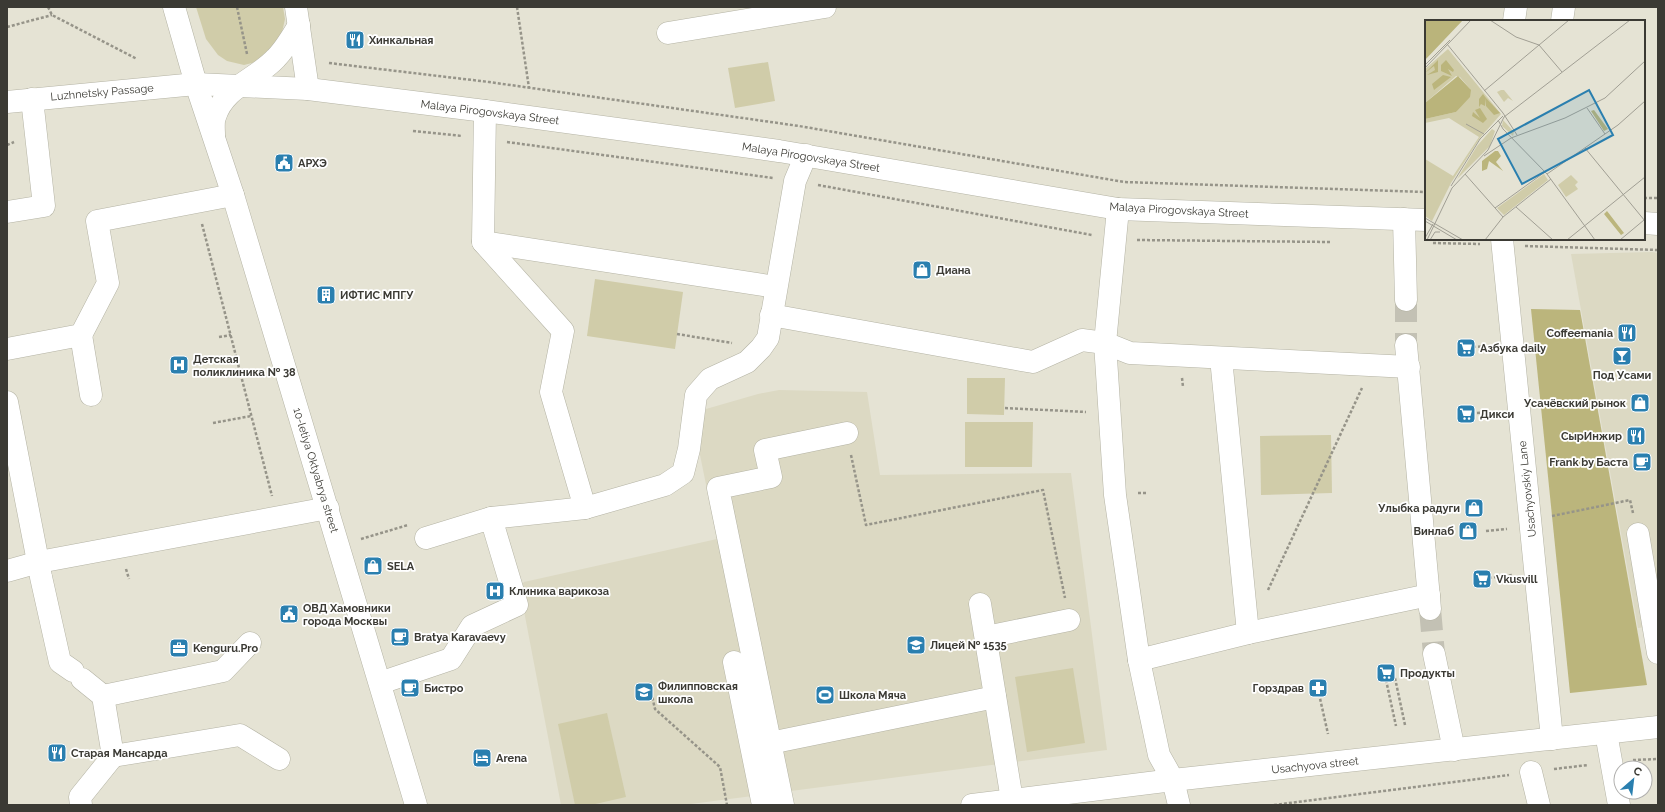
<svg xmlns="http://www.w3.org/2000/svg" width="1665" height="812" font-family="Raleway,sans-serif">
<rect width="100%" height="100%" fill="#e5e3d4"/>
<g fill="#dcd9c3">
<path d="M1652,252l6,1v373l-20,2 -67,-374z"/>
<path d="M779,390l88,2 13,83 191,-2 36,277 -424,55h-122l-41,-215 2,-5 2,-3 193,-43 -19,-94 8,-36 52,-15z"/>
</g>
<g fill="#d0cca9">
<path d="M196,7h87l2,12 -4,18 -17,23 -20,5 -17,-4 -9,-6 -12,-16z"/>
<path d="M768,62l7,39 -40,7 -7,-40z"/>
<path d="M595,279l88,13 -8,57 -88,-13z"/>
<path d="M967,378h38l-1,37 -37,-1z"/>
<path d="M965,422h68l-1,45h-67z"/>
<path d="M1331,435l1,58 -71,2 -1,-59z"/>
<path d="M1073,668l12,75 -58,9 -12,-75z"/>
<path d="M607,713l19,84 -35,8h-16l-17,-81z"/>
</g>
<path fill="#bbb57c" d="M1531,309l49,1 67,375 -77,8z"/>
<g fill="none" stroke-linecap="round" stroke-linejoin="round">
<g stroke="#c3c1b4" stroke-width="22" stroke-dasharray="22 11" stroke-linecap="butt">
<path d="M1406,300v45"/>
<path d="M1430,609l4,45"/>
</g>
<defs>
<g id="minor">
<path d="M174,7l22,77 37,111 183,610"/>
<path d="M296,7l12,82"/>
<path d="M1514,21l2,-14"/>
<path d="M1562,21l2,-14"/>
<path d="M668,33l157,-26"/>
<path d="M7,102l189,-18 112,5 177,22 294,40 339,58 308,11"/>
<path d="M485,111l-2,131 293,45"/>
<path d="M214,135c0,-5 -1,-13 1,-18 9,-30 42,-38 61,-59 9,-9 16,-21 23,-33"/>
<path d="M1118,209l-13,134 10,152 24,165 20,95 14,25 6,25"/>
<path d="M7,212l37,-6 -12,-107"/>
<path d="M1404,219l2,81"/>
<path d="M1644,223l14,1"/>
<path d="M1502,239l50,500"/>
<path d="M483,242l80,89 -12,61 34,116 80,-23 18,-12 6,-24 7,-54 14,-16 37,-17 14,-14 7,-10 27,-157 11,-26"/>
<path d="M771,315l262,47 49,-22 23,3 25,10 279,14"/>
<path d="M81,335l10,60"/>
<path d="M1406,345l24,264"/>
<path d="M7,349l74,-14 27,-52 -11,-62 136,-26"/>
<path d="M1221,358l27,275"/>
<path d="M7,402l34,175 19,85 13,9"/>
<path d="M491,518l94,-10"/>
<path d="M1638,534l20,119"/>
<path d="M7,571l32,-9 289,-54"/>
<path d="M980,604l32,196"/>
<path d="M986,637l83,-17"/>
<path d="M1434,654l20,96"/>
<path d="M1139,660l109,-27 181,-38"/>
<path d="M734,662l29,143"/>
<path d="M380,683l71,-24 21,-33 45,-21 -26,-87 -65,20"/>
<path d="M103,696l120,-25 27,-28"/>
<path d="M1606,733l13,72"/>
<path d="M770,743l225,-46"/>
<path d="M113,756l127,-21 39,24"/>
<path d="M1531,772l8,33"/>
<path d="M81,805l-1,-8 33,-41 -10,-60 -21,-17"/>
<path d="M783,805l-65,-317 53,-11 -6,-27 82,-17"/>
<path d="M972,805l201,-25 485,-53"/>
</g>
</defs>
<use href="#minor" stroke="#b4b3a4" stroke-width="23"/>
<g stroke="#969489" stroke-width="2.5" stroke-dasharray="3 2" stroke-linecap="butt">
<path d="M48,7l4,8 85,44"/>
<path d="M237,7l10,47"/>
<path d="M517,7l12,81"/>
<path d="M7,27l45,-12"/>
<path d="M329,63l160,19 310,44 325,56 302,10"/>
<path d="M413,131l49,5"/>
<path d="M507,142l266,36"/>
<path d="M7,145l7,-3"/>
<path d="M818,185l274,50"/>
<path d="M1644,198h14"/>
<path d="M202,224l70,272"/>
<path d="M1137,240l193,2"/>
<path d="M1433,243l47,1"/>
<path d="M1525,246l133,4"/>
<path d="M677,334l55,9"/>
<path d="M219,337l12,-2"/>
<path d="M1473,347l17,-1"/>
<path d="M1182,378l1,9"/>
<path d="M1005,408l81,4"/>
<path d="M1477,413l20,-1"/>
<path d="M213,423l38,-7"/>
<path d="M851,455l15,70 177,-35 22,108"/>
<path d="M1138,493h8"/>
<path d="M1552,516l78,-16 3,13"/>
<path d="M1486,531l21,-2"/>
<path d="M361,539l47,-14"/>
<path d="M126,569l3,10"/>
<path d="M1489,578l23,-3"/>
<path d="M1268,590l94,-202"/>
<path d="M1395,678l10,47"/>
<path d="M1386,680l10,46"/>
<path d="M649,683l6,26 65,58 7,38"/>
<path d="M1319,694l9,40"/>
<path d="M1633,760l25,-1"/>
<path d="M1554,769l34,-4"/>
<path d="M1274,805l235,-30"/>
</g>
<use href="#minor" stroke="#fff" stroke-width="22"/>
</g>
<defs>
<symbol id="restaurant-square" viewBox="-11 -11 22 22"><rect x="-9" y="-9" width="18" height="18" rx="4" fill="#2a7faf" stroke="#fff"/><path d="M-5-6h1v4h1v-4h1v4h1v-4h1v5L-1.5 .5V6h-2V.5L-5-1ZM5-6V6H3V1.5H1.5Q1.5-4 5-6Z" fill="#fff"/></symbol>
<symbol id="civic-square" viewBox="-11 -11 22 22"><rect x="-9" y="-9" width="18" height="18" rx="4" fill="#2a7faf" stroke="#fff"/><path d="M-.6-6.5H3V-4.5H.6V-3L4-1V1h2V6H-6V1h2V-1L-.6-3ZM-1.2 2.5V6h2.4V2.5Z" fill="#fff"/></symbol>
<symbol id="shop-square" viewBox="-11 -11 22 22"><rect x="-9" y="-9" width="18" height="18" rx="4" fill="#2a7faf" stroke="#fff"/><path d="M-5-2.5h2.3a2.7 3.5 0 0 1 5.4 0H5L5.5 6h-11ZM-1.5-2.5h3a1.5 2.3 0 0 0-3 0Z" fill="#fff"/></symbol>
<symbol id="building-square" viewBox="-11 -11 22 22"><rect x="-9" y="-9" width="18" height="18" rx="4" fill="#2a7faf" stroke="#fff"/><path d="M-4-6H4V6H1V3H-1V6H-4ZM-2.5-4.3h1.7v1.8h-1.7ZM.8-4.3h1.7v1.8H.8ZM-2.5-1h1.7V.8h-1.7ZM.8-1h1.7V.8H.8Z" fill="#fff"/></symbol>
<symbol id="supermarket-square" viewBox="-11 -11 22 22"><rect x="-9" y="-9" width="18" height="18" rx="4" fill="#2a7faf" stroke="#fff"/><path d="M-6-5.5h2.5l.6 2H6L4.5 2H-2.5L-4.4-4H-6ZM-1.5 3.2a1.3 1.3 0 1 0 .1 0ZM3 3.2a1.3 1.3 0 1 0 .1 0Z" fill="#fff"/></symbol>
<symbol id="bar-square" viewBox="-11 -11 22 22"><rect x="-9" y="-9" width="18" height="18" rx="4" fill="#2a7faf" stroke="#fff"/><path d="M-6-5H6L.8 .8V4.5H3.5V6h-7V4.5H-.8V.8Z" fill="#fff"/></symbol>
<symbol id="hospital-square" viewBox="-11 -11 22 22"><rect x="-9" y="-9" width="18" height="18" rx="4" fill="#2a7faf" stroke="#fff"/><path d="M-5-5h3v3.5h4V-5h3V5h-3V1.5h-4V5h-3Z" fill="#fff"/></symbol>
<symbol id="cafe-square" viewBox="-11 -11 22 22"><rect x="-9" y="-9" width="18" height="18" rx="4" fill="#2a7faf" stroke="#fff"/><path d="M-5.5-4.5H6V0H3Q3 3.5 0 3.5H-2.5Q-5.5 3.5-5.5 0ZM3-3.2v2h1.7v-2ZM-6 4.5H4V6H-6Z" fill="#fff"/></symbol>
<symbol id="school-square" viewBox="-11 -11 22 22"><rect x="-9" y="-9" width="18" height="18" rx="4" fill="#2a7faf" stroke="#fff"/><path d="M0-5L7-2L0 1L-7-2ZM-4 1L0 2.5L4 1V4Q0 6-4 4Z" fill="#fff"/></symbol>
<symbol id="office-square" viewBox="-11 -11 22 22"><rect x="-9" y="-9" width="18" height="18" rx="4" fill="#2a7faf" stroke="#fff"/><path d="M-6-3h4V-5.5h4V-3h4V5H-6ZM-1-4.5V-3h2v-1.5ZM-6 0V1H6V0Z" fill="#fff"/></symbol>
<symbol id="pharmacy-square" viewBox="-11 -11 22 22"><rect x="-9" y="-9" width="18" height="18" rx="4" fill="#2a7faf" stroke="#fff"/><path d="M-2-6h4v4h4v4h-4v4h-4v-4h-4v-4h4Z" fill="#fff"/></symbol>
<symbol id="stadium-square" viewBox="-11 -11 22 22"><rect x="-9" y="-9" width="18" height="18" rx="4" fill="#2a7faf" stroke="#fff"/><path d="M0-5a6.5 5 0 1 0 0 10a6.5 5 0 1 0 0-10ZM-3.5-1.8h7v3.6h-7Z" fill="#fff"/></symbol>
<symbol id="hotel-square" viewBox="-11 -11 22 22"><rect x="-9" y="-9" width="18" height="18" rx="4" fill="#2a7faf" stroke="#fff"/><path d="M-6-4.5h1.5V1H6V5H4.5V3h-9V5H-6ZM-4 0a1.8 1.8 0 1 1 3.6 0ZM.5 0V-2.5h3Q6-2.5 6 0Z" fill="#fff"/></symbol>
</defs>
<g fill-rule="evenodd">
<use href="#restaurant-square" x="344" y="29" width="22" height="22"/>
<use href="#civic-square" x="273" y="152" width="22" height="22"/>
<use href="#shop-square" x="911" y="259" width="22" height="22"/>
<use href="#building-square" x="315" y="284" width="22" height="22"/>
<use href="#restaurant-square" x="1616" y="322" width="22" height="22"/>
<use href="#supermarket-square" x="1455" y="337" width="22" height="22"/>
<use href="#bar-square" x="1611" y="345" width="22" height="22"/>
<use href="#hospital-square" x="168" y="354" width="22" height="22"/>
<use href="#shop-square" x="1629" y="392" width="22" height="22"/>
<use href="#supermarket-square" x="1455" y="403" width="22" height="22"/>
<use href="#restaurant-square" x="1625" y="425" width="22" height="22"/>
<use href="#cafe-square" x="1631" y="451" width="22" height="22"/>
<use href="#shop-square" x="1463" y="497" width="22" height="22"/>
<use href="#shop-square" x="1457" y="520" width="22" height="22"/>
<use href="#shop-square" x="362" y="555" width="22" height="22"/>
<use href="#supermarket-square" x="1471" y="568" width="22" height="22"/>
<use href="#hospital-square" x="484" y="580" width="22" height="22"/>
<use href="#civic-square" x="278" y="603" width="22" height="22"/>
<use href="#cafe-square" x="389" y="626" width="22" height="22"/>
<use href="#school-square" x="905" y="634" width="22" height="22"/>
<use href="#office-square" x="168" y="637" width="22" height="22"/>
<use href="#supermarket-square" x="1375" y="662" width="22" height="22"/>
<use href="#cafe-square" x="399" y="677" width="22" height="22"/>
<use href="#pharmacy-square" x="1307" y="677" width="22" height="22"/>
<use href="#school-square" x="633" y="681" width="22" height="22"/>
<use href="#stadium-square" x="814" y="684" width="22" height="22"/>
<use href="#restaurant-square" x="46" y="742" width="22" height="22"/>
<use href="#hotel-square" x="471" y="747" width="22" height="22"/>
</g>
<g text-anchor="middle" stroke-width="3.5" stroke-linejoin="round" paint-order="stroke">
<g font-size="11" font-weight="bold" fill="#3b3a34" stroke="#fff" text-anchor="start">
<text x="369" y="44">Хинкальная</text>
<text x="298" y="167">АРХЭ</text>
<text x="936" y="274">Диана</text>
<text x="340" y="299">ИФТИС МПГУ</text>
<text x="1613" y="337" text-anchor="end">Coffeemania</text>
<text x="1480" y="352">Азбука daily</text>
<text x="193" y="363">Детская<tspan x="193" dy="13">поликлиника № 38</tspan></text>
<text x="1622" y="379" text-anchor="middle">Под Усами</text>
<text x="1626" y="407" text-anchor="end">Усачёвский рынок</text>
<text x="1480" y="418">Дикси</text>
<text x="1622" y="440" text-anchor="end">СырИнжир</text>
<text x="1628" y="466" text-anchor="end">Frank by Баста</text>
<text x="1460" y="512" text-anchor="end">Улыбка радуги</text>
<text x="1454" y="535" text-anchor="end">Винлаб</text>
<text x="387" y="570">SELA</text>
<text x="1496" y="583">Vkusvill</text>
<text x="509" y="595">Клиника варикоза</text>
<text x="303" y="612">ОВД Хамовники<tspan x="303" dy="13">города Москвы</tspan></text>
<text x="414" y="641">Bratya Karavaevy</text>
<text x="930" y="649">Лицей № 1535</text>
<text x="193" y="652">Kenguru.Pro</text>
<text x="1400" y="677">Продукты</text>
<text x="658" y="690">Филипповская<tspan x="658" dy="13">школа</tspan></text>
<text x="424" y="692">Бистро</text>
<text x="1304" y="692" text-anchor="end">Горздрав</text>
<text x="839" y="699">Школа Мяча</text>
<text x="71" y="757">Старая Мансарда</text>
<text x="496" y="762">Arena</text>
</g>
<g font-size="11" fill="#3b3a34" stroke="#fff">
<text transform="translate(102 92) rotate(-5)" y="4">Luzhnetsky Passage</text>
<text transform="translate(490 112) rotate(7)" y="4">Malaya Pirogovskaya Street</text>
<text transform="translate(811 157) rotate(9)" y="4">Malaya Pirogovskaya Street</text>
<text transform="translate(1179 210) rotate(3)" y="4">Malaya Pirogovskaya Street</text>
<text transform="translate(316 470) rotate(73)" y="4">10-letiya Oktyabrya street</text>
<text transform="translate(1527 489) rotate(-96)" y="4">Usachyovskiy Lane</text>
<text transform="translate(1315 765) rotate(-6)" y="4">Usachyova street</text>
</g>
</g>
<g transform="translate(1425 20)">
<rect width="220" height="220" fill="#e5e3d4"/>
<path d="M23,29l53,65 -21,24 -29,45 -19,38 -7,-5v-57l28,17 26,-39 -30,-19 -24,5v-4l31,-7 14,-23 -10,-12 -4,-1 -31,27v-34zM76,70h3l9,11 -5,-3 -4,4 -7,-10zM78,100l11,12 -1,4 -11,-10zM67,109l3,2 -5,15 -33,33 20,-33zM119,154l4,6 -44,35 -7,-7zM146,155l7,7 -3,3 3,4 -12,8 -8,-12z" fill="#d0cca9"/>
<path d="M13,40v12l-11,3 8,-5 -1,-4 -9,7zM21,40l8,10 -1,2 -5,-3 4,7 -11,-5v-6zM18,55l8,2 -17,13 -2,-6zM58,74l3,4 14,15 -6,2 -8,-9v-8l-1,8 -4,-2 -2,3v-8zM55,88l7,11 -4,4 -11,-7 1,-4 7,6 -5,-8zM169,90l14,19 -4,2 -13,-20zM70,131h3l3,5 -5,6 7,9 -14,-10 -2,8 -5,2v-10zM182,191l17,22 -3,2 -17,-21z" fill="#bbb57c"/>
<path d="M0,0h38l-38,40zM33,56l13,14 -1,7 -14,15 -31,7v-16z" fill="#bab47b"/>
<path fill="none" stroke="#a19f94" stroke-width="1" d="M65,0l26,17 23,8 23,27M22,24l56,69 14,22M0,45l25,-25M0,48l46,-48M59,71l85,-71M162,88l18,26M73,100l5,9 44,45 48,66M41,104l18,10M160,128l60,73M59,136l27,-18 54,-20 40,-20 40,-37M40,154l38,43M122,154l71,-49 27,-24M26,166l29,-47 23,-23M91,187l37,33M70,188l50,-36M0,198l38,22M0,201l32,19M0,218l8,-14M2,220l25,-52 36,-38 16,-33 126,-97M5,220l5,-8h5M60,220l18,-23 48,-38M142,220l78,-63M195,220l24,-20"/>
<path fill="#2a7faf" fill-opacity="0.15" stroke="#2a7faf" stroke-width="2" d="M164,70l24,45 -91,49 -24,-45z"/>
<rect width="220" height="220" fill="none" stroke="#3b3a34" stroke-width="2"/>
</g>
<rect width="1665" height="812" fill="none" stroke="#3b3a34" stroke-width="16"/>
<g transform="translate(1633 780) rotate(28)"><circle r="19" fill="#ffffff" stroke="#b1b0ae"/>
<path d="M0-3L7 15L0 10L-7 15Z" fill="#2a7faf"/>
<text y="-6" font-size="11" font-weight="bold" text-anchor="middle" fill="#3b3a34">С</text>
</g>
</svg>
